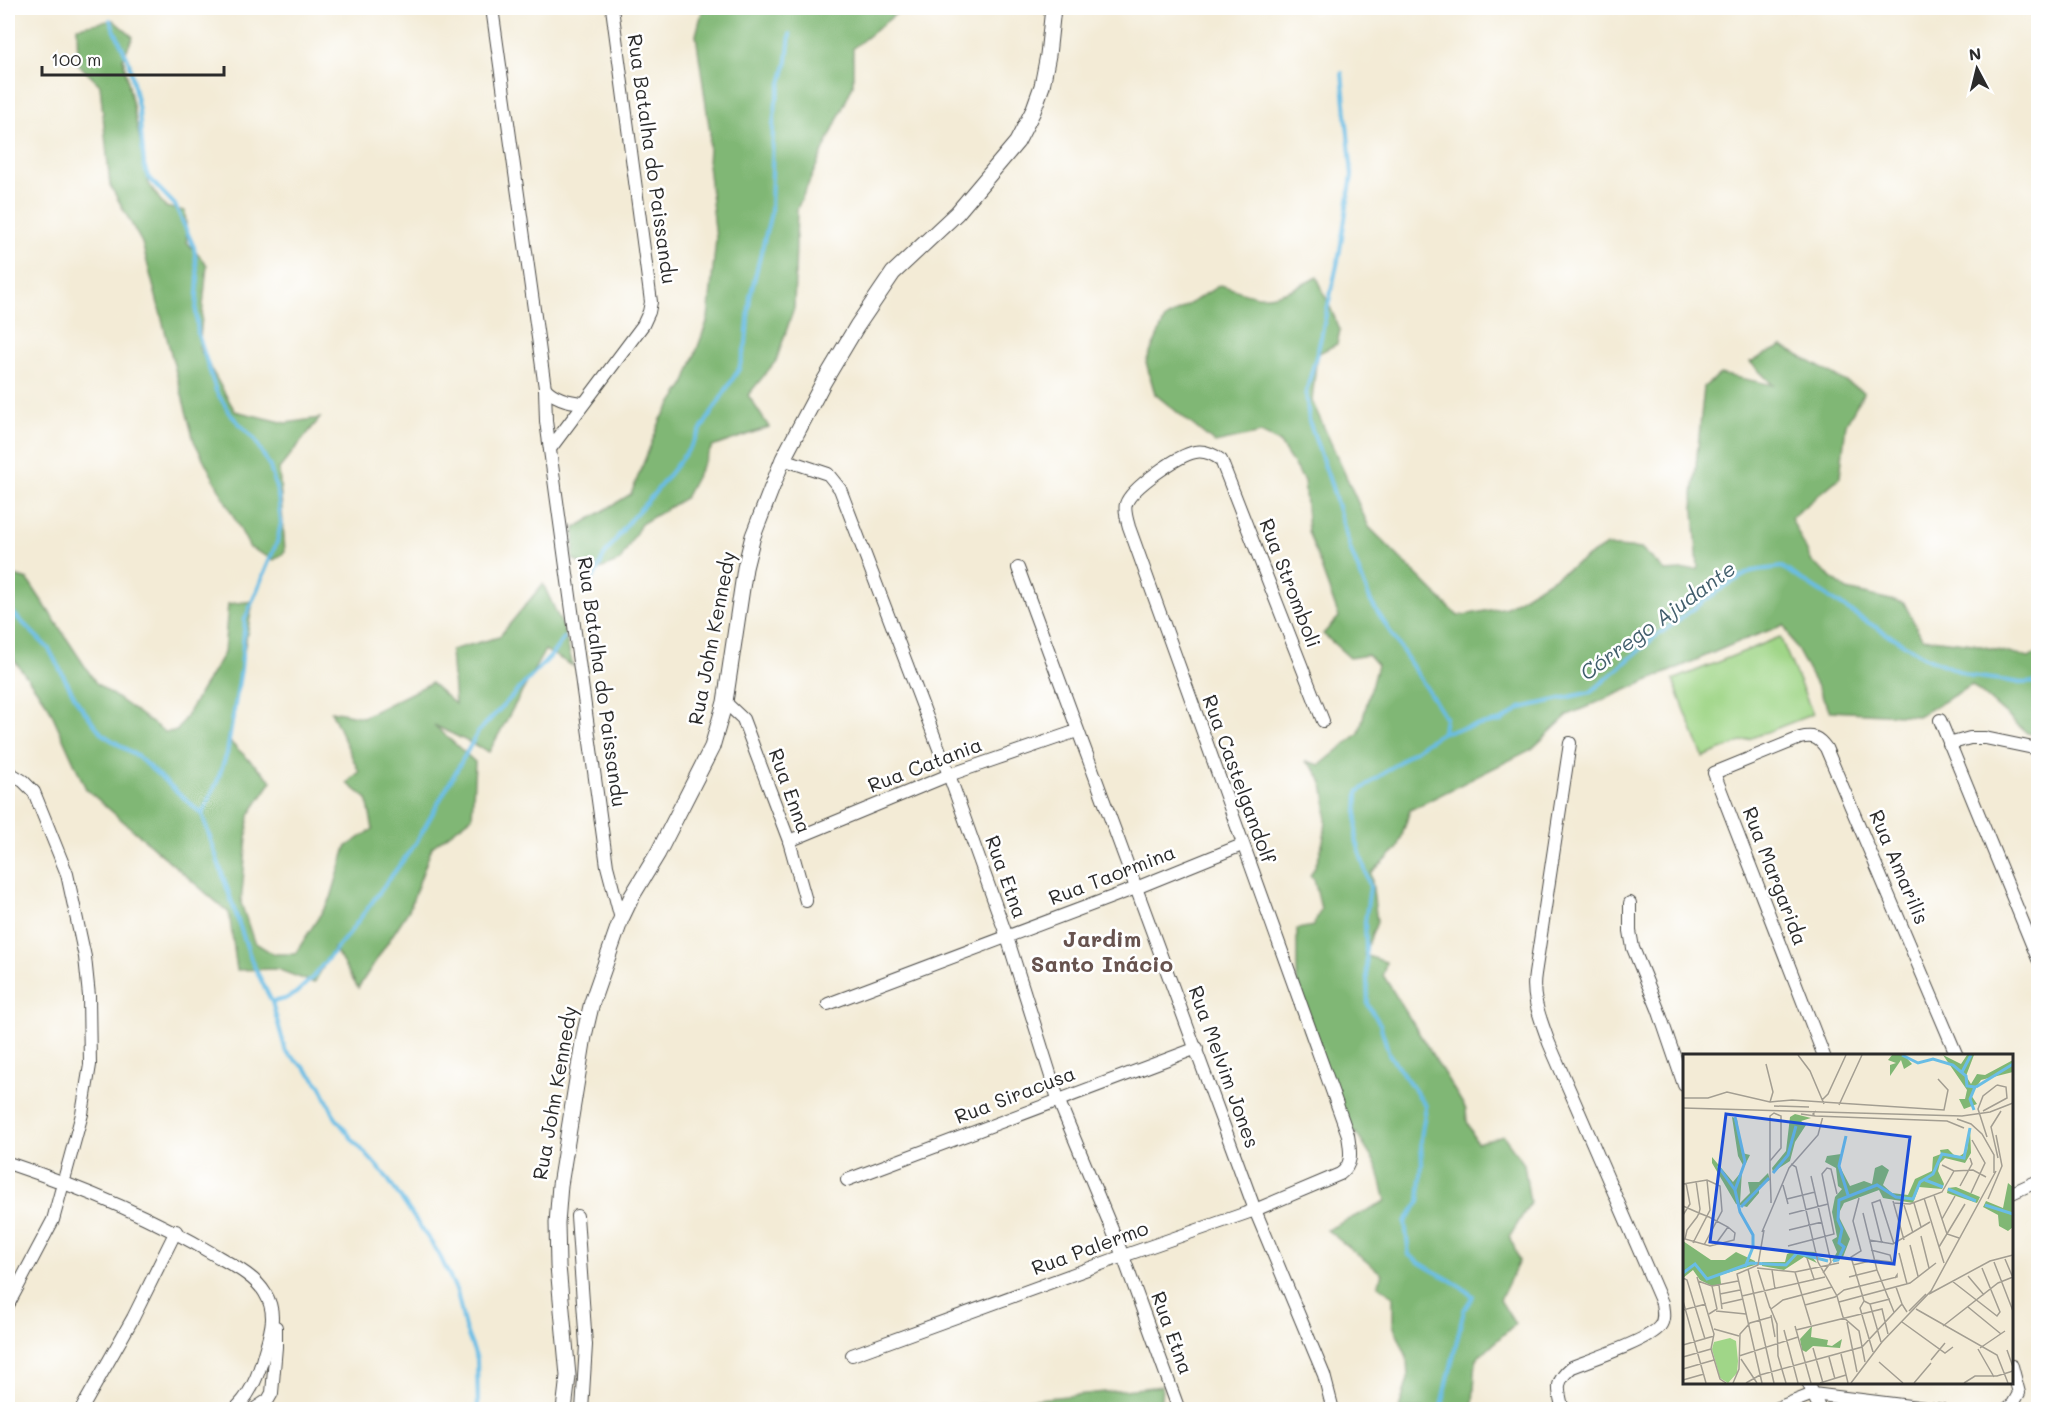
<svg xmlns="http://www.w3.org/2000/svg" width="2046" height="1417" font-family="Mali,sans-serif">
<rect width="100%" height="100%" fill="#fff"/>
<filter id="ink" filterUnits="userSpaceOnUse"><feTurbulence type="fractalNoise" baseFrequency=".0167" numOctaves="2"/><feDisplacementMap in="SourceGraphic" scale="12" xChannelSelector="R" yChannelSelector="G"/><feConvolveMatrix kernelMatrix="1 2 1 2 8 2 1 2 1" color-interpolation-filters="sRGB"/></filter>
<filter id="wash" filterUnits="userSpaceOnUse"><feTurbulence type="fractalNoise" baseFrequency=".008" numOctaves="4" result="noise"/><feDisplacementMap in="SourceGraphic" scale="24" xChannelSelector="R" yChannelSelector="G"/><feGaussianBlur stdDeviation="1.35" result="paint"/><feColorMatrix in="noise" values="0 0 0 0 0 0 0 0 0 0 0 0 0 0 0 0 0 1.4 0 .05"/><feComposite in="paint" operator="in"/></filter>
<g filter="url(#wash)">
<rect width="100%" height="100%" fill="#f3ebd6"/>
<path fill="#a0d688" stroke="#66805a" stroke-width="1.5" d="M1780,637l33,77 -110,43 -30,-77z"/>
<g fill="#80b774" stroke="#567150" stroke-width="1.5">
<path d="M703,8h131l1,1c14,-3 51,-5 62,4l-44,35v37l-56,124 -3,99 -18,53 -28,34 21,32 -57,20 -27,51 -44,26 -21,37 -27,11 -20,-13 2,-31 56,-34 30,-75 23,-34 24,-66 8,-80 -8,-75 2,-31 -14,-98z"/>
<path d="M113,20l20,17 -10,21 26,126 16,23 20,4 2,31 20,23 -8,83 36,63 51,12 34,-5 -41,51 6,83 -11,8 -24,-12 -56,-107 -52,-198 -32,-58 -10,-100 -22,-21 -1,-37z"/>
<path d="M1317,277l23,53 -3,14 -20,10 -5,47 57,126 89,89 49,-9 98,-61 37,3 23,22 33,-2 -5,-74 11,-108 16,-13 53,11 -23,-23 32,-16 82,46 -18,32 -6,53 -49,41 21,44 35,28 57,13 18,35 51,6 56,14 9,-6v83l-11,-2 -55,-48 -54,31 -88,-5 -46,-86 -46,17 -170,73 -36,34 -122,61 -12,38 -27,25 6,49 -13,33 22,7 -3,13 83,134 1,12 10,22 26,-8 21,29 6,39 -20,33 9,25 -19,39 15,24 -39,35 -3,44 -11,6h-63l9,-30 -1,-22 -14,-32v-29l-15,-11 4,-11 -55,-44 59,-29 -9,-35 -19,-30 -25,-29 -36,-101v-77l16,-3 8,-17 -7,-30 -4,-3c17,-28 28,-95 -5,-115l15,4 39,-32 18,-68 -9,-10 -18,3 -27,-24 16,-17 -31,-86 -4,-50 -25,-39 -18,-9 -46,10 -60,-49 -9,-32 19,-43 55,-34c12,3 25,9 38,11 20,2 42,-10 59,-19z"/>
<path d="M8,574l20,6 68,103 69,49 12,-1 47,-78 4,-49 25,-3 -25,139 44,41 -23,34 -8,88 13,39 19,12h22l36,-56 15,-51 27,-18 -6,-30 -20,-16 12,-11 -28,-61 32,6 68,-34 24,21 -4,-54 48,-13 44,-53 20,43 10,39 -28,-16 -56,102 -55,-27 41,37 -3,55 -40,30 -23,63 -51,78 -24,-40 -20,35 -37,-14 -40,1 -8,-57 -143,-124 -38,-84 -40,-53z"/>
<path d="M1162,1386l-1,14 -5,9h-216z"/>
</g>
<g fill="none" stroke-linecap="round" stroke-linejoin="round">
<g stroke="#69bde5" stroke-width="4">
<path d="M110,20l19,42 10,49 5,54 4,12 27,28 19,42 4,31 -2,34 2,22 18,57 15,24 24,25 15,27 8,28 3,28 -4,19 -32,77 -4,50 -14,84 -10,29 -15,32"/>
<path d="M1342,73l10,102 -13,81 -20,90 -13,46 3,29 23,66 19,64 20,51 74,115 -2,15"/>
<path d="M592,581l12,-25 26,-36 23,-25 36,-46 50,-80 7,-26 4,-46 21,-84 2,-87 3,-24 11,-41 3,-27"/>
<path d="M8,608l41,41 29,54 24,31 35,22 65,58 50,148 20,40 14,50 19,16 15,17 15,32 18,23 32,35 54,79 18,38 8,36 12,31 1,51"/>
<path d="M272,1002l13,-3 11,-6 15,-14 39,-47 66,-89 62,-111 72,-75 14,-19"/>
<path d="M1441,1410l23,-100 9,-14c-18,-17 -44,-24 -64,-41l-4,-33 14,-20 3,-38 -1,-26 5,-32 -37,-52 -9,-30 -12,-19 -3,-83 5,-35 -14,-48 2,-47 64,-47 21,-13 59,-11 19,-13 70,-16 64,-55 70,-51 27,-15 30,-4 77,50 66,40 46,19 52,7 15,-1"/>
</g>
</g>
</g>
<g filter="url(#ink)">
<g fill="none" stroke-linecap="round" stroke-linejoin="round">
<defs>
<g id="minor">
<path d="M492,8l53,380 1,33 61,445 14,53"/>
<path d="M545,388c10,11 24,14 39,15"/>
<path d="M550,449l93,-124 6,-13 2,-10 -39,-294"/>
<path d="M783,459l45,15 12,15 109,286 58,162 51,162 65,157 56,154"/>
<path d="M1018,568l237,642 69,165 9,35"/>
<path d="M725,702l18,17 46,122 17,60"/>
<path d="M1940,720l98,239"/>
<path d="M1949,744l21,-6h15l53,11"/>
<path d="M8,772l15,9 11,11 33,82 18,83 4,39 1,69 -8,49 -29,106 -45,85"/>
<path d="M789,841l160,-66 128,-44"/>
<path d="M1630,903v28l3,17 25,61 26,76"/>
<path d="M828,1004l308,-116 106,-43"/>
<path d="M1824,1056l-110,-283 86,-35c13,-3 18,-1 26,10l131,308"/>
<path d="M8,1163c72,24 142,53 207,92 17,10 40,21 50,38 13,21 5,40 -1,61 -5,20 -14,42 -30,56"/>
<path d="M847,1180l350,-132"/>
<path d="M2012,1193l26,-12"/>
<path d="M577,1216l9,129 -4,65"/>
<path d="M852,1355l271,-99 132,-46 85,-36c14,-10 10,-24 8,-39l-219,-608c-2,-7 -5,-17 -3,-23 5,-16 53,-49 69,-52 10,-2 18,2 26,8l102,261"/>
<path d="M1808,1382l12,28"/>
<path d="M81,1410l52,-92 43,-87"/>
<path d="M253,1410l15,-10 4,-7 4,-46v-20"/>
<path d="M1563,1410c-5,-21 -9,-28 9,-43 18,-7 78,-27 88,-41 5,-7 3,-15 2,-23l-113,-260c-8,-23 -18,-45 -14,-69l35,-231"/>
<path d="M1772,1410l41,-16 129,16"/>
<path d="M2005,1410l8,-6 6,-11 -7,-27"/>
</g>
<path id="tertiary" d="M564,1410l4,-34 -10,-110 -1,-43 3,-38 24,-149 8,-34 29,-83 11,-23 26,-43 54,-106 13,-45 20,-134 8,-32 30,-77 40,-76 34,-57 36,-53 64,-60 60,-71 16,-31 9,-25 6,-31 5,-47"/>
</defs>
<use href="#minor" stroke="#494845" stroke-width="14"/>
<use href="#tertiary" stroke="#494845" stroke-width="17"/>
<use href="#minor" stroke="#fff" stroke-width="12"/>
<use href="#tertiary" stroke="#fff" stroke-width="15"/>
</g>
</g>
<g text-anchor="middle" stroke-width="5" stroke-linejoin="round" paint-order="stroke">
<g font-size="20" fill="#2b2b2b" stroke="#fff">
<text transform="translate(652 159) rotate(82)" y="7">Rua Batalha do Paissandu</text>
<text transform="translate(1290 583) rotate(69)" y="7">Rua Stromboli</text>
<text transform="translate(712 638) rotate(-79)" y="7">Rua John Kennedy</text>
<text transform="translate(602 682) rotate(82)" y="7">Rua Batalha do Paissandu</text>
<text transform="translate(925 765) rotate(-21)" y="7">Rua Catania</text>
<text transform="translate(1239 779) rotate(70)" y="7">Rua Castelgandolf</text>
<text transform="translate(790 791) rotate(70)" y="7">Rua Enna</text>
<text transform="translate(1899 867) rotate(67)" y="7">Rua Amarilis</text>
<text transform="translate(1112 875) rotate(-21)" y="7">Rua Taormina</text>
<text transform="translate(1775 876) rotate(69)" y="7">Rua Margarida</text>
<text transform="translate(1006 877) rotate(70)" y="7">Rua Etna</text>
<text transform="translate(1224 1067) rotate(70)" y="7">Rua Melvim Jones</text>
<text transform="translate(555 1093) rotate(-80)" y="7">Rua John Kennedy</text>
<text transform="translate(1015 1095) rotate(-21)" y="7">Rua Siracusa</text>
<text transform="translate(1090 1248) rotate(-20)" y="7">Rua Palermo</text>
<text transform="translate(1172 1333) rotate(70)" y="7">Rua Etna</text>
</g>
<g font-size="21" font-style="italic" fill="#415e6c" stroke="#fff">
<text transform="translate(1658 621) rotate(-36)" y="7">Córrego Ajudante</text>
</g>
<g font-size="22" font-weight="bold" fill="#67534f" stroke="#fff">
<text x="1102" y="947">Jardim<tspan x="1102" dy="25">Santo Inácio</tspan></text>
</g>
</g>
<g transform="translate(1683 1054)">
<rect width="330" height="330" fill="#f3ebd6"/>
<path d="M47,284l6,3 2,20 -1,12 -9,10 -8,-5 -8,-29 2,-7z" fill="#a0d688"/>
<path d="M209,1h12l8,9 -8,5 -3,-9 -11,16v-11l6,-2 -8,-3zM260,1l18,9 6,-9h7l-8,21 5,8 6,-10 8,1 28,-15v12l-32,8 -10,15 6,9 -13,5 -5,-10h6l2,-9zM112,60l16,4 -10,3 5,4 -11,17 -5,19 -17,11 -1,-4 14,-17 4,-34zM49,63l5,2 5,34 8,2 -6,12 -6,-11zM287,73l1,26 -6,10 -20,-5 -5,5 -2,8 6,13 -2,5 -23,-2 -6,16 -30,-5 -4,-8 -35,13 -6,12 12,24 -7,18 -11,4 5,-9 -5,-12 5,-3 -5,-25 3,-15 7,-8 -4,-3 -2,-18 -11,-6 2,-6 14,-2 -2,11 11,21 14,-5 8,3 3,-16 7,-3 7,5 -6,15 9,8 16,2 7,-16 17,-8 1,-14 8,-3 -1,-4 8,-1 9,9 10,-7zM29,103l21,25 9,-11 -2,32 10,-10 -2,-11h11l9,-9 2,7 -11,6v7l-12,14 -11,-3 -24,-41zM325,129l5,4v40l-5,4 -9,-5 -1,-11 -15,-8 3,-6 17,7zM273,133l24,10 -3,6 -30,-10 1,-5zM0,187l28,19h14l11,-8 19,9v4l-35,10 1,9 -9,2 -12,-6 -7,-10 -10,8zM111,197l21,1 -2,6 4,5 -13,-6 -20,13 -22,-4v-4h23l2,-8zM129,272l-1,11 17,3 -1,5 5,1 10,-7 -2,9 -27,-2 -7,6 -4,-2 -2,-11z" fill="#80b774"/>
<path fill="none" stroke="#69bde5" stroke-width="3" d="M219,1l16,8 15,-4 20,6 13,11 1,10 8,1 -5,12 4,11M279,18l9,-17M293,33l37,-23M163,82l-7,30 9,29M35,112l17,24 5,22 13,23v12l-8,20M90,119l15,-18 8,-29M242,126l18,7M265,135l28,12M52,136l10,-28 -10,-45M302,151l28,9M58,153l28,-29M150,207l5,-1 6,-13 -5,-4 3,-14 -4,-9 1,-20 38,-15 19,12 17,2 7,-17 13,-8 9,-20 22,4 6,-30M0,219l12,-9 12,15 44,-16 35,2 11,-12 31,8"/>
<path fill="none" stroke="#a39e92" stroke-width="1.5" d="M115,1l12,16 14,33M83,10l7,28 -3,10M0,44h25l19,-6 43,10 22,-2 152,10 4,-20 -10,-11M139,46l6,-6 18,-39M156,51l23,-50M91,52l35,1M0,54l279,8 28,-4 23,-9M300,57l24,-13 -1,-11 -9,-2M118,60l14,2 -2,-2 3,-3M132,62l132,5 17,7M274,65l14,5 11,10 12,21v18M304,83l-9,-28 5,-13 14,-11M315,104l-7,-31 10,-16M87,107l11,-13v-32l-7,-3 -4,3v57l1,26v4M108,110l5,3 22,95 19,34 6,21 16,14 6,31M259,111l12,6 19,-1 13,7M128,122l20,86 -8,11M0,130l24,-4 13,6 2,25 -18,34M100,131l5,19M277,132l12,-22 -2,-6M288,139l14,-30 -13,-23M251,141l13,39 12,4M176,144l-6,23 8,30 -10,6 13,44M241,144l20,65M104,145l28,-7M305,145l14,-33 -6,-31M210,147l11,39M210,149l17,1 32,-12 12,-21M231,149l7,24M221,151l9,28M0,152l16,7 10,4 19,10 7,6 -1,7 -24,6 -25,-7 2,-9 10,-13 2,-4 1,-4 -4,-28M180,159l14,57 17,42M106,160l39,-10M0,161l7,-11 -4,-21M259,165l13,-23M106,176l33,-8M79,178l27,-64 29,-33 5,-19M238,182l8,32M186,186l24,4 37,-22M10,189l17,-33 -3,-30M199,189l-10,-40 8,-3 14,44M32,191l13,-18M227,191l8,31M105,192l46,-12 -12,-60 5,-6 4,1 6,25M256,193l26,-43M216,199l8,31M124,204l7,21M322,205l8,19M311,208l19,49M170,211l21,-5 18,2 -2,-7 -19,-5M74,214l38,4 44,-9M65,215l26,114M75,216l12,38M89,216l3,19M112,218l16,53M285,222l16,19M14,223l17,57 -3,15 9,30 6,4M166,223l28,-7M0,224l4,2 18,59M15,227l14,5 5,23 -8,5M269,227l45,35 3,-4 -18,-44M36,231l3,24M29,232l26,-5M213,233l6,17M37,240l20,-4M246,240l61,-33 23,-6M59,242l83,-19M0,247l23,82M181,247l-4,7 13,44M181,247l6,3 11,38M156,248l71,-19 26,-20M38,250l22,-5M187,250l20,-5M122,251l30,-8 9,-7 53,-13v-2l-2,3M87,253l7,17 1,32 8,27M285,253l33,27M88,255l12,-9 49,-13M233,255l81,46 11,28M0,256l23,-6M33,257l30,3M226,257l17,-17M88,261l4,22M164,268l10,50M219,268l43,31 8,-6M112,272l16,57M260,272l55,-43 15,-6M31,275l25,7M101,276l14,53M113,276l86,-21 6,25M0,291l31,-9M130,294l10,35M297,294l25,-17M295,295l16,28M324,296l6,17M158,300l7,29M56,302l59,-19M0,303l28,-8M146,303l6,22M58,305l16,24M248,306l14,-17M196,308l24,21M0,315l31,-9M0,326l21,-6M50,329l6,-14 1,-35 10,-11 21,-6M63,329l14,-8 102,-28 40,-43 5,8M79,329l-25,-109 21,-9 6,-35M137,329l26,-8M168,329l31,-41 49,-51 65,-120M231,329l17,-20M281,329l11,-7h22l16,-5"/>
<path fill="#1d4ed8" fill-opacity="0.15" stroke="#1d4ed8" stroke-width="3" d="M43,60l184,23 -16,127 -184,-22z"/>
<rect width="330" height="330" fill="none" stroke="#2b2b2b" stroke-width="3"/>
</g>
<rect width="2046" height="1417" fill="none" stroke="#fff" stroke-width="30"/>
<g transform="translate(1977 69) rotate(353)" stroke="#ffffff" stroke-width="4.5" paint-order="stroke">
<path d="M0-4.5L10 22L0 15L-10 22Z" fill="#2b2b2b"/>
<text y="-9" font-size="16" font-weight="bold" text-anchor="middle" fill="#2b2b2b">N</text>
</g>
<path d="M42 66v9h182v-9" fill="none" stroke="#2b2b2b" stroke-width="3"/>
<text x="51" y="66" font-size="18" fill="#2b2b2b" stroke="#ffffff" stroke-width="4.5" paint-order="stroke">100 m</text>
</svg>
